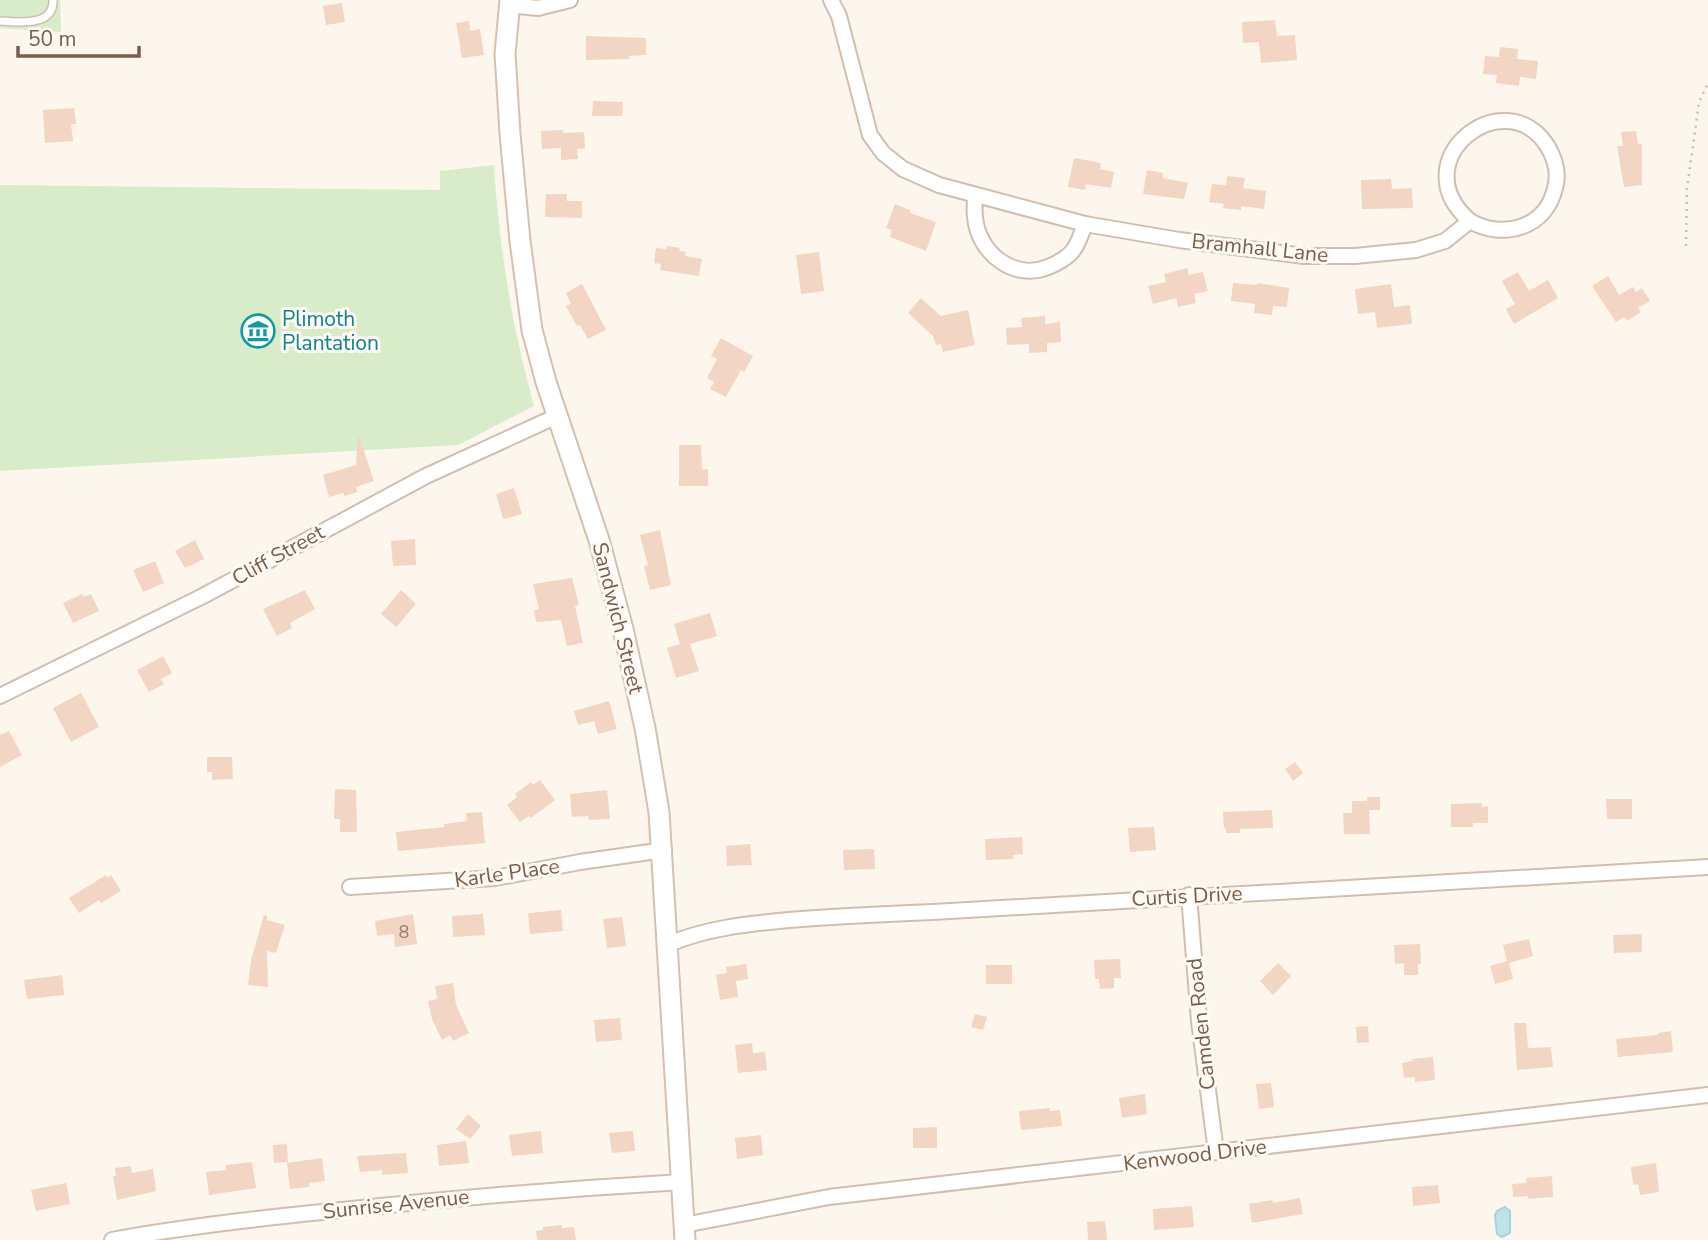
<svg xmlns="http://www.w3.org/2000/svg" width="1708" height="1240" font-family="'Nunito Sans',sans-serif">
<rect width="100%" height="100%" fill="#fdf6ec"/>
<g fill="#d8ecc9">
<path d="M0,0h60l1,32 -61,-4z"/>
<path d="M494,165c5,82 18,162 40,241l-76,39 -458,26v-286l440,5v-19z"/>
</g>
<path fill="#bfe3e8" stroke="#a5d3da" stroke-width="2" d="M1505,1207l5,4v22l-8,4 -5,-3 -2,-19 2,-4z"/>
<g fill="#f3d5c3">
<path d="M342,3l3,19 -19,3 -3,-19z"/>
<path d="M1275,20l2,16 18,-1 2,25 -36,3 -2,-21 -16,1 -1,-21z"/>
<path d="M469,21l1,10 10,-2 4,26 -22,3 -6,-35z"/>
<path d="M586,36l60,2v17l-17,1v3l-43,1z"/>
<path d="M1500,47l18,2 -1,10 21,2 -2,18 -16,-2 -1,9 -23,-3 1,-8 -14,-1 2,-18 14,1z"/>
<path d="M593,101l30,1 -1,14h-30z"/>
<path d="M74,108l2,16h-5l2,17 -28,2 -2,-33z"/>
<path d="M563,130v3l21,-1 1,16 -8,1 1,10 -17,1v-12l-19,1 -1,-18z"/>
<path d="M1636,131l2,13h4v41l-18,2 -7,-41h6l-2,-14z"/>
<path d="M1074,158l27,5 -1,6 14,3 -3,16 -25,-4 -1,6 -17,-3z"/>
<path d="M1147,170l16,3v5l25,5 -4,16 -41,-5z"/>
<path d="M1227,176l18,2 -2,10 23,3 -2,18 -23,-3v4l-18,-2 1,-4 -15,-2 3,-18 14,1z"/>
<path d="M1391,179l1,10 20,-1 1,20 -51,1 -1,-29z"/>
<path d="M546,194h21v7h15v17l-37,-1z"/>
<path d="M895,204l15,6v3l26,9 -10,29 -36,-14 2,-7 -6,-2z"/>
<path d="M667,246l13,2 -1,3 7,1 -1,4 17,3 -3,17 -39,-6 1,-6 -7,-1 2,-15 10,1z"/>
<path d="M819,252l5,39 -23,3 -5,-39z"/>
<path d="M1187,268l2,7 14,-3 5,19 -14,3 2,9 -18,4 -2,-9 -23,6 -5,-18 18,-4 -2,-8z"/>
<path d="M1518,272l11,19 19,-11 10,18 -44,26 -8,-15 9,-5 -13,-23z"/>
<path d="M1608,276l11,19 14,-8 3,5 6,-4 8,13 -12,7 3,4 -14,9 -3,-4 -8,5 -24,-36z"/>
<path d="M1233,283l24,2v-2l32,5 -2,19 -14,-1 -1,9 -18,-2 1,-9 -24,-3z"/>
<path d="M582,284l24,46 -18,9 -8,-14 -3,1 -11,-20 5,-2 -5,-11z"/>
<path d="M1391,284l3,23 16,-2 2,19 -35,4 -2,-16 -17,2 -3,-25z"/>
<path d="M921,298l20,18 27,-6 7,35 -32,7 -2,-8 -5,1 -3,-9 -25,-23z"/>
<path d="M1045,316v8l15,-2 1,20 -14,1v9l-18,1v-9l-22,1 -1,-17 16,-1 -1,-9z"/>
<path d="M721,338l32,18 -9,16 -3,-2 -15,27 -16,-8 4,-7 -7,-4 10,-19 -6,-3z"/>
<path d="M358,433l16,48 -18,6 1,5 -12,4 -2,-3 -14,4 -6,-22 33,-10z"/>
<path d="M679,445h22l1,25 6,-1v17h-29z"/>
<path d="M514,488l8,26 -19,5 -7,-25z"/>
<path d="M660,530l11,55 -21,5 -6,-24 4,-1 -8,-30z"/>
<path d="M415,539l1,26 -23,1 -2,-25z"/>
<path d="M195,540l9,19 -19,9 -10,-17z"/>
<path d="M155,561l9,22 -21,9 -10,-22z"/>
<path d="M572,578l7,27 -4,1 8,37 -16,3 -6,-26 -25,2 -2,-12 5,-1 -6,-25z"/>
<path d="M305,590l10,19 -25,14 2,5 -15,8 -14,-27z"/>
<path d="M401,590l15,14 -20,23 -15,-13z"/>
<path d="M82,594l2,3 7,-3 8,17 -26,12 -10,-20z"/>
<path d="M710,613l7,23 -27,8 9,27 -23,7 -9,-30 13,-4 -6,-20z"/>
<path d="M163,656l9,17 -11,6 3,5 -15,8 -12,-22z"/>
<path d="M81,693l18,34 -28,15 -18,-34z"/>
<path d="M609,701l8,28 -19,5 -4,-13 -16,4 -4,-14z"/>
<path d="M9,731l13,24 -22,12v-32z"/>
<path d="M207,757h25l1,22 -21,1v-8h-5z"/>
<path d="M1295,762l8,11 -10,8 -8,-12z"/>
<path d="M540,780l15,20 -24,18 -2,-2 -9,6 -13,-17 10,-8 -2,-3 16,-12 2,3z"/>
<path d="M335,789l21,1 1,42h-17v-13h-6z"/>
<path d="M607,790l3,29 -21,1 -1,-4 -16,1 -2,-23z"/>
<path d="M1367,797h13v13h-11l1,24h-26l-1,-21h9v-12h15z"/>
<path d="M1606,799h26v20h-25z"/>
<path d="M1481,803l1,4 6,-1v17h-15v4h-22v-23z"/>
<path d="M1272,810l1,18 -33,1v4h-14v-5l-2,1 -1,-17z"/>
<path d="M482,812l3,31 -87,8 -2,-19 48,-5v-3l23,-3 -1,-8z"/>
<path d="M1154,827l2,23 -26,2 -2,-24z"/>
<path d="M1022,837l1,17 -10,1v4l-27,1 -1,-21z"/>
<path d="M750,844l2,21 -25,1 -1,-20z"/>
<path d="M874,849l1,20 -31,1 -1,-20z"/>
<path d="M106,875l1,3 4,-3 10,16 -20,12 -2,-3 -20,13 -10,-15z"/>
<path d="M561,910l2,21 -33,3 -2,-21z"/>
<path d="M413,914l4,30 -22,3 -1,-13 -17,2 -2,-15z"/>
<path d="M483,914l2,21 -32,2 -1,-21z"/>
<path d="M264,915l3,1v4l18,5 -9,28 -9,-2 1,36 -20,-2 3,-25z"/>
<path d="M622,917l4,29 -19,2 -4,-29z"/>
<path d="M1642,934v18l-28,1 -1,-18z"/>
<path d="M1529,939l4,17 -24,7 4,16 -18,5 -5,-18 17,-5 -4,-16z"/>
<path d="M1420,944l1,20h-3v11h-14v-12l-9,1 -1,-19z"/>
<path d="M1120,959l1,19h-7v10l-14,1 -1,-10h-4l-1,-19z"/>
<path d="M1278,963l13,13 -18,19 -13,-14z"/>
<path d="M746,964l2,15 -12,2 2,16 -18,3 -4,-25 11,-2 -1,-6z"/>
<rect x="986" y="965" width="26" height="19"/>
<path d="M62,975l2,20 -37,4 -3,-19z"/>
<path d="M453,983l3,22 13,28 -16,8 -3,-6 -8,5 -10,-21 -4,-18 9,-2 -2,-13z"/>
<path d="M975,1014l12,3 -4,13 -12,-3z"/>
<path d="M620,1018l2,22 -26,2 -2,-22z"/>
<path d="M1514,1023h12l2,25 23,-1 2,20 -36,3z"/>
<path d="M1368,1026l1,16 -12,1 -1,-16z"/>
<path d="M1671,1031l2,21 -55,5 -2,-18 42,-4v-2z"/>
<path d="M752,1043l1,10 12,-1 2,18 -29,3 -3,-28z"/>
<path d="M1433,1057l2,23 -20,2v-5l-11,1 -2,-15 11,-2 -1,-2z"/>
<path d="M1271,1083l3,24 -15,2 -3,-25z"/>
<path d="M1145,1094l2,20 -25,4 -3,-20z"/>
<path d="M1050,1108v3l10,-1 2,16 -41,4 -2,-19z"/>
<path d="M468,1114l13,12 -11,13 -14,-10z"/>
<path d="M937,1127v21h-24v-20z"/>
<path d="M541,1131l2,22 -31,3 -3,-21z"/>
<path d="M633,1131l2,20 -23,2 -3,-20z"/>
<path d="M761,1135l2,20 -26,4 -2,-21z"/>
<path d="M466,1141l3,22 -30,3 -2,-21z"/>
<path d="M287,1144l1,18 -14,1 -1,-18z"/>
<path d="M406,1153l2,20 -26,2v-5l-22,2 -3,-16z"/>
<path d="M322,1158l3,23 -16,2v4l-19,2 -3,-26z"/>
<path d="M252,1162l4,26 -47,7 -3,-23 20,-2v-5z"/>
<path d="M1656,1163l3,29 -19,3 -2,-11 -5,1 -2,-18z"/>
<path d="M131,1166l1,7 21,-4 3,22 -39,9 -4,-24h3l-1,-8z"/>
<path d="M1552,1176l1,21 -25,2v-3l-15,1 -1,-13 14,-1v-5z"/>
<path d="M66,1183l4,21 -34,7 -5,-21z"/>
<path d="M1438,1185l2,18 -27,3 -1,-19z"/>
<path d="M1300,1198l3,16 -51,9 -3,-19 23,-4 1,3z"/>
<path d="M1192,1206l2,21 -40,3 -1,-21z"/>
<path d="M1105,1221l2,19h-19l-1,-18z"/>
<path d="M562,1225v3l12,-1 2,13h-39l-1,-9 7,-1v-3z"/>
</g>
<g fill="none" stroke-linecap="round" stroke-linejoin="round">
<defs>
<path id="lane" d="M0,21c18,1 54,6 53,-21"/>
<g id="street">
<path d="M831,0l8,16 31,119 13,18 20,16 36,16 146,39 94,16 125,16h51l61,-6 29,-9 25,-20c-70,-60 35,-143 78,-74 7,12 11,27 7,41 -9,40 -52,52 -85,33"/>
<path d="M509,5l29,3 32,-8"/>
<path d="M975,196c0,7 -1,14 0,21 3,36 39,64 73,50 8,-3 21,-10 26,-18 5,-7 8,-17 11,-25"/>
<path d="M0,696l203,-100 223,-120 131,-60"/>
<path d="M350,887l145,-9 85,-16 84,-12"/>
<path d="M1189,895l10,126 17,131"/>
<path d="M669,944c38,-16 78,-20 120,-24 48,-4 96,-6 144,-8l775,-45"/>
<path d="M684,1225l145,-28 879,-102"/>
<path d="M112,1240c70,-13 140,-21 210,-28 120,-13 240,-23 360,-30"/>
</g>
<path id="secondary" d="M510,0l-5,54 5,80 10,107 12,89 14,52 53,158 24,89 22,99 14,84 26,428"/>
</defs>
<use href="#lane" stroke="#d1beb0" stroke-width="10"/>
<use href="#street" stroke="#d1beb0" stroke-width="18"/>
<use href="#secondary" stroke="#d6c0b0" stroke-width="23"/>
<path stroke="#d9b8a5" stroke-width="2.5" stroke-dasharray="2 5" stroke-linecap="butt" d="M1686,246l1,-57 12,-87 9,-19"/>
<use href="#lane" stroke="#fff" stroke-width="7"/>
<use href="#street" stroke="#fff" stroke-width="14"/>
<use href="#secondary" stroke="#fff" stroke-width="19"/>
</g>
<defs>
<symbol id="museum-ring" viewBox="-11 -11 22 22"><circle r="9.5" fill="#fffaf3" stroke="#0f9aa8" stroke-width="1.5"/><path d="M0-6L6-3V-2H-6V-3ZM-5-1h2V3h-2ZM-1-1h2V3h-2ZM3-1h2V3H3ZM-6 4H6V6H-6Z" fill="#0f9aa8"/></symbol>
</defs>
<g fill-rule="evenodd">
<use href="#museum-ring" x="239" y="312" width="38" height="38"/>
</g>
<g text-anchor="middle" stroke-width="6" stroke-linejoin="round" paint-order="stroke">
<g font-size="18" fill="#987a6a">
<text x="404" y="938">8</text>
</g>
<g font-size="21" fill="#7a5c4d" stroke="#fffaf3">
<text transform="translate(1260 248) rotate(6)" y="7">Bramhall Lane</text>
<text transform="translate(278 555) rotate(-29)" y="7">Cliff Street</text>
<text transform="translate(618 618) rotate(76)" y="7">Sandwich Street</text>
<text transform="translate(507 873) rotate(-8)" y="7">Karle Place</text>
<text transform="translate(1187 896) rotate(-3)" y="7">Curtis Drive</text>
<text transform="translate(1201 1024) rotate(-96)" y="7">Camden Road</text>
<text transform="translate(1195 1155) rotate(-7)" y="7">Kenwood Drive</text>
<text transform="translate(396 1204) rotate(-6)" y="7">Sunrise Avenue</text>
</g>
<g font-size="21" fill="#0d838f" stroke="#fffaf3" text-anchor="start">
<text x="282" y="326">Plimoth<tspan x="282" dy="24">Plantation</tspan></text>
</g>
</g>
<path d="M18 46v10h121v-10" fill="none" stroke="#7a5c4d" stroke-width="3.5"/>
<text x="28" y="46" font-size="21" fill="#7a5c4d" stroke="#fffaf3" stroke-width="5" paint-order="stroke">50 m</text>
</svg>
